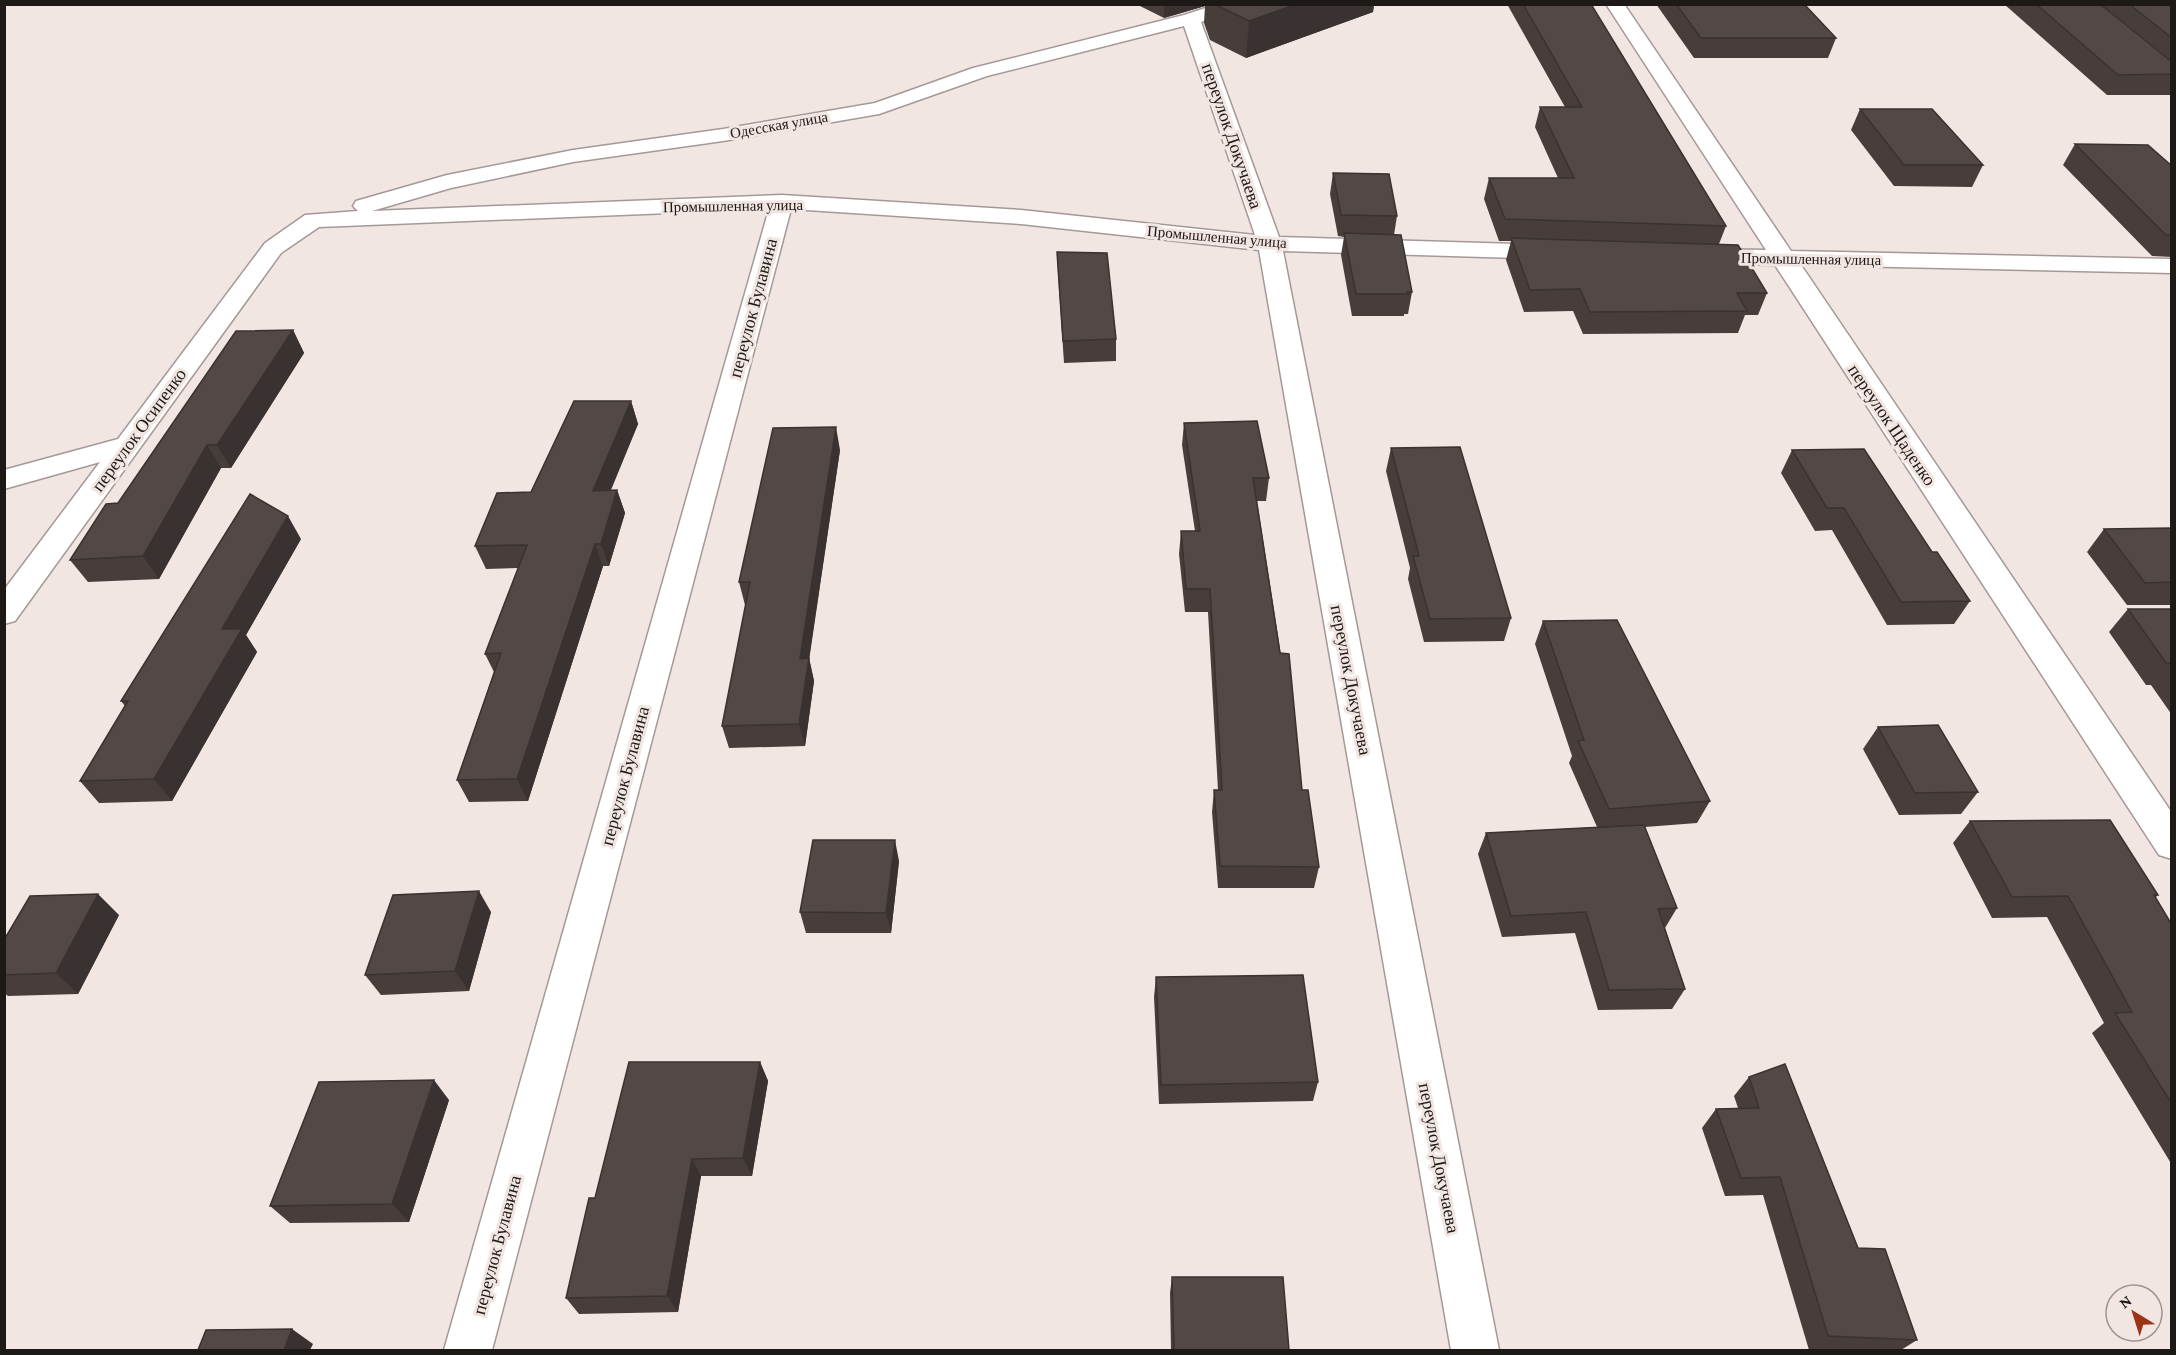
<svg xmlns="http://www.w3.org/2000/svg" width="2176" height="1355" font-family="'Crimson Pro',serif">
<rect width="100%" height="100%" fill="#f2e6e3"/>
<g fill="none" stroke-linecap="round" stroke-linejoin="round">
<defs>
<g id="street">
<path d="M1218,4h29l-3,4 -43,14 78,215 273,8 8,2 4,5 -4,5 -8,2 -269,-8 216,1099h-48l-192,-1100 -238,-26 -230,-15 -299,1141h-48l325,-1141 -450,18 -38,26 -266,368 -11,3v-34l96,-128 -96,27v-19l114,-31 147,-196 40,-28 53,-4 -5,-5 3,-5 91,-26 126,-25 150,-21 152,-26 98,-35 211,-53zM1184,26l71,209 -234,-25 -239,-15 -410,16 79,-23 122,-26 150,-21 156,-27 108,-38z"/>
<path d="M1606,4h18l167,247 381,8v14l-371,-8 371,548v46l-13,-4 -384,-590 -73,-2 -8,-2 -4,-5 4,-5 8,-2 64,1z"/>
</g>
</defs>
<use href="#street" stroke="#a49996" stroke-width="3"/>
<use href="#street" fill="#fff" fill-rule="evenodd"/>
</g>
<g fill="#473e3c">
<path d="M1136,4h238l-1,8 -127,46 -36,-18 -6,-17 1,-17 -41,12z"/>
<path d="M1507,4h84l135,222 -7,18 48,49 -9,22h-13l-7,18 -155,1 -10,-23 -49,1 -18,-52 5,-19h-12l-15,-42 5,-21h69l-23,-51 5,-20h25z"/>
<path d="M1656,4h148l32,34 -8,20h-134z"/>
<path d="M2004,4h168v91h-65z"/>
<path d="M1860,109l123,56 -11,22 -78,-1 -43,-56z"/>
<path d="M2075,144l97,22v91l-20,-1 -89,-91z"/>
<path d="M1333,173l64,43 -3,19 18,57 -4,22h-4v2h-52l-11,-61 3,-18 -6,-1 -8,-42z"/>
<path d="M1057,252l59,87v22l-52,2 -6,-89z"/>
<path d="M293,330l11,23 -73,115h-10l-62,111 -71,3 -18,-22 48,-57z"/>
<path d="M631,401l7,23 -27,66h6l8,23 -16,53h-6l-75,235 -59,1 -12,-22 37,-108 -9,-18 33,-86 -32,1 -11,-23 56,-54z"/>
<path d="M1184,423l85,55 -3,23h-9l45,289 17,77 -5,21h-96l-6,-76 2,-22h4l-10,-178h-23l-6,-58 2,-23h14l-13,-86z"/>
<path d="M1391,448l120,170 -7,23 -80,1 -16,-63 2,-11 -24,-97z"/>
<path d="M840,450l-31,208 5,23 -9,65 -76,2 -7,-22 24,-121h-1l-6,-23z"/>
<path d="M1792,450l140,102 38,49 -16,23 -67,1 -55,-95 -17,1 -34,-58z"/>
<path d="M2172,528v77h-45l-40,-53 17,-23z"/>
<path d="M301,539l-55,96 11,17 -85,149 -73,2 -19,-22 45,-75 -4,-5z"/>
<path d="M2128,609h44v106l-21,-30h-5l-37,-53z"/>
<path d="M1543,621l167,180 -13,22 -52,4 32,81 -12,20 20,61 -13,20 -74,1 -23,-77 -73,4 -24,-83 8,-21 111,-6 -28,-64 3,-7 -37,-112z"/>
<path d="M1878,727l100,65 -17,22 -62,1 -36,-66z"/>
<path d="M1970,821l188,74 -3,3 17,27v240l-80,-132 12,-10 -57,-106 -55,1 -39,-75z"/>
<path d="M899,861l-8,72h-85l-6,-21z"/>
<path d="M491,912l-22,79 -88,4 -16,-20z"/>
<path d="M119,915l-41,79 -70,2 -4,-3v-53z"/>
<path d="M1156,977l162,105 -5,19 -154,3 -5,-107z"/>
<path d="M760,1062l8,19 -16,95h-51l-23,136 -99,2 -13,-16 29,-100z"/>
<path d="M1749,1077l168,263 -16,10h-92l-46,-155 -38,1 -23,-68 14,-19 22,-1 -4,-12z"/>
<path d="M449,1100l-40,122 -119,1 -20,-17z"/>
<path d="M1172,1277l117,73h-118l-1,-57z"/>
</g>
<g fill="#393231">
<path d="M1164,4h41v2l-41,12z"/>
<path d="M1297,4h77l-1,8 -127,46 3,-37z"/>
<path d="M293,330l11,23 -73,115 -14,-23z"/>
<path d="M631,401l7,23 -37,89 -8,-22z"/>
<path d="M836,427l4,23 -34,231 -6,-22z"/>
<path d="M207,445l14,23 -62,111 -16,-23z"/>
<path d="M617,490l8,23 -16,53 -8,-22z"/>
<path d="M288,516l13,23 -55,96 11,17 -85,149 -18,-22 68,-150z"/>
<path d="M595,544l8,22 -75,235 -11,-22z"/>
<path d="M809,658l5,23 -9,65 -6,-22z"/>
<path d="M895,840l4,21 -8,72 -5,-20z"/>
<path d="M479,891l12,21 -22,79 -14,-20z"/>
<path d="M98,894l21,21 -41,79 -22,-21z"/>
<path d="M760,1062l8,19 -16,95 -9,-18z"/>
<path d="M434,1080l15,20 -40,122 -17,-18z"/>
<path d="M692,1159l9,17 -23,136 -11,-16z"/>
<path d="M292,1329l21,15 -3,6h-26z"/>
</g>
<g fill="#524846" stroke="#393231" stroke-width="1.5">
<path d="M1214,4h83l-48,17z"/>
<path d="M1523,4h68l135,222 -221,-7 -16,-41h85l-34,-71h42z"/>
<path d="M1676,4h128l32,34h-135z"/>
<path d="M2036,4h64l72,58v12l-54,1z"/>
<path d="M2129,4h43v34z"/>
<path d="M1860,109h72l51,56h-79z"/>
<path d="M2075,144l73,1 24,21v69h-6z"/>
<path d="M1333,173l56,1 8,42 -56,-1z"/>
<path d="M1344,233l57,2 11,57h-5l1,2h-52z"/>
<path d="M1511,238l227,7 29,48h-30l10,18 -157,1 -10,-23 -50,1z"/>
<path d="M1057,252l50,1 9,86 -53,2z"/>
<path d="M293,330l-76,115h-10l-64,111 -73,4 36,-56 12,-1 118,-172z"/>
<path d="M574,401h57l-38,90 24,-1 -16,54h-6l-78,235 -60,1 44,-127 -16,1 42,-109 -52,1 22,-53 34,-1z"/>
<path d="M1257,421l12,57h-16l27,175 9,1 13,136h6l11,77 -99,-1 -6,-76h8l-12,-201h-24l-5,-58h19l-16,-108z"/>
<path d="M836,427l-36,232 9,-1 -10,66 -77,2 28,-144h-11l34,-154z"/>
<path d="M1460,447l51,171 -81,1 -17,-63h6l-28,-108z"/>
<path d="M1864,449l68,103h5l33,49 -69,1 -57,-94h-17l-35,-58z"/>
<path d="M250,494l38,22 -66,113h20l-88,150 -74,2 48,-80h-7z"/>
<path d="M2172,528v54l-27,1 -41,-54z"/>
<path d="M2128,609h44v55l-1,-1h-5z"/>
<path d="M1617,620l93,181 -101,8 -31,-68 6,-1 -41,-119z"/>
<path d="M1938,725l40,67 -63,1 -37,-66z"/>
<path d="M2110,820l48,75h-4l18,30v179l-57,-91 17,-1 -64,-116 -56,1 -42,-76z"/>
<path d="M1644,825l33,83 -19,1 27,80 -76,1 -23,-78 -75,4 -25,-83z"/>
<path d="M813,840h82l-9,73 -86,-1z"/>
<path d="M479,891l-24,80 -90,4 28,-80z"/>
<path d="M98,894l-42,79 -52,2v-35l26,-44z"/>
<path d="M1303,975l15,107 -157,3 -5,-108z"/>
<path d="M629,1062h131l-17,96 -51,1 -25,137 -101,2 23,-100h6z"/>
<path d="M1785,1064l73,184 27,1 32,91 -89,-4 -48,-159 -39,1 -25,-69 43,-1 -10,-31z"/>
<path d="M434,1080l-42,124 -122,2 49,-124z"/>
<path d="M1172,1277h111l6,73h-115z"/>
<path d="M292,1329l-8,21h-86l8,-20z"/>
</g>
<g text-anchor="middle" stroke-width="6" stroke-linejoin="round" paint-order="stroke">
<g font-size="15" fill="#1d1917" stroke="#f2e6e3">
<text transform="translate(779 125) rotate(-10)" y="5">Одесская улица</text>
<text transform="translate(733 206) rotate(-1)" y="5">Промышленная улица</text>
<text transform="translate(1217 237) rotate(5)" y="5">Промышленная улица</text>
<text transform="translate(1811 259) rotate(1)" y="5">Промышленная улица</text>
</g>
<g font-size="18" fill="#1d1917" stroke="#f2e6e3">
<text transform="translate(1232 136) rotate(71)" y="6">переулок Докучаева</text>
<text transform="translate(753 308) rotate(-75)" y="6">переулок Булавина</text>
<text transform="translate(1892 425) rotate(56)" y="6">переулок Щаденко</text>
<text transform="translate(139 430) rotate(-54)" y="6">переулок Осипенко</text>
<text transform="translate(1351 680) rotate(79)" y="6">переулок Докучаева</text>
<text transform="translate(625 776) rotate(-75)" y="6">переулок Булавина</text>
<text transform="translate(1439 1158) rotate(79)" y="6">переулок Докучаева</text>
<text transform="translate(497 1245) rotate(-75)" y="6">переулок Булавина</text>
</g>
</g>
<rect width="2176" height="1355" fill="none" stroke="#1d1917" stroke-width="12"/>
<g transform="translate(2134 1313) rotate(322)"><circle r="28" fill="#f2e6e3" stroke="#9d9491" stroke-width="1.5"/>
<path d="M0-4.5L10 22L0 15L-10 22Z" fill="#9c3418"/>
<text y="-9" font-size="16" font-weight="bold" text-anchor="middle" fill="#1d1917">N</text>
</g>
</svg>
